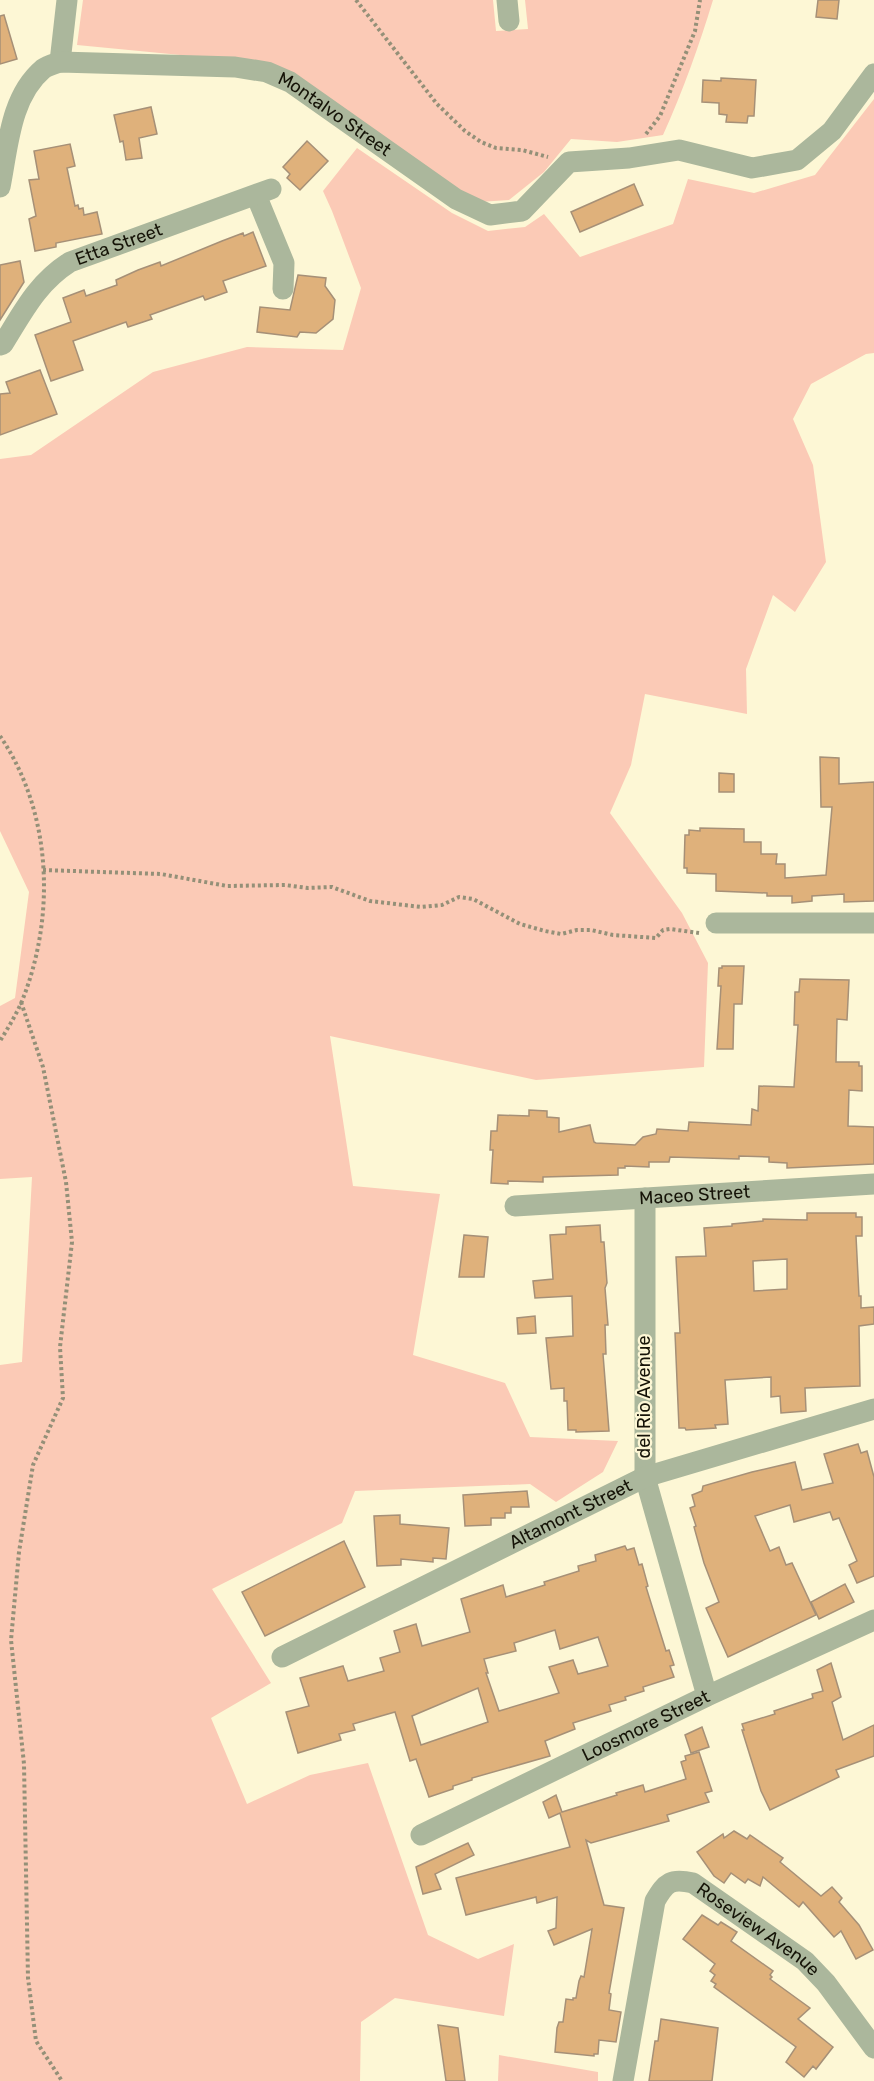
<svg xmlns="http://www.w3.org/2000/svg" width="874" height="2081" font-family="Rubik,sans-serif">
<rect width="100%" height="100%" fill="#fdf7d5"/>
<g fill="#fbcab6">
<path d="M83,0h410l3,31 32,-2 -3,-29h188c-14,46 -30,91 -50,135l-46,7 -46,-3 -27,33 -35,28 -30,2 -236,-141 -166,-16z"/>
<path d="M874,99v254l-8,1 -55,30 -18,35 20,46 13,97 -31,50 -22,-17 -27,74 1,45 -102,-20 -14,71 -21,48 72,100 26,50 -4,104 -168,13 -206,-44 23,150 87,8 -27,161 92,28 25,54 88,4 -15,31 -47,30 -26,-18 -175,7 -13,32 -130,66 59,94 -60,35 36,86 63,-29 58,-12 60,172 50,24 36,-15 -10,72 -109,-18 -34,24 -1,59h-360v-716l22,-3 10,-185 -32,2v-173l15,-8 14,-106 -29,-61v-372l31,-4 122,-83 94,-25 96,3 18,-62 -29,-77 -9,-20 34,-43 95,65 36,18 37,-4 19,-13 36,43 93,-33 15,-45 66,14 61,-18z"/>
<path d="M499,2055l99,17v9h-100z"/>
</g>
<g fill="#dfb17b" stroke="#a69077" stroke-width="1.5" fill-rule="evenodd">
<path d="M818,0h21l-2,19 -21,-2z"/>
<path d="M4,15l13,44 -17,5v-48z"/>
<path d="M721,78l35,2 -2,36h-6l-1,7 -21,-1 1,-7 -8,-1v-11l-17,-1 1,-22 18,1z"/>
<path d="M151,107l6,27 -18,4 3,20 -16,2 -3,-19 -3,1 -6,-27z"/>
<path d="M307,141l21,20 -28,29 -13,-12 3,-4 -7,-7z"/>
<path d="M70,144l5,22 -8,2 8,38 3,-1 1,4 4,-1 1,7 13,-3 5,22 -46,9v4l-21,4 -6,-32 7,-3 -7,-36 10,-1 -5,-28z"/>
<path d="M634,184l9,21 -63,27 -9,-20z"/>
<path d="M253,232l13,34 -43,15 4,11 -22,8 -2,-4 -53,19 2,4 -24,8 -2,-5 -53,19 10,29 -32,11 -16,-46 36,-13 -8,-24 21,-8 2,6 31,-11 -1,-5 22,-10 22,-8 1,4 61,-25 21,-8 1,3z"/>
<path d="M20,261l4,21 -24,38v-55z"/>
<path d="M298,275l28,3 -1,8 10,14 -2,19 -17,14 -16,-1 -3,5 -40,-5 3,-25 30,3z"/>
<path d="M40,370l17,44 -57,21v-41l10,-1 -4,-11z"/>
<path d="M820,757l19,1v26l35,-2v119l-30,1v-8l-32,2v5l-20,2v-7h-25v-3l-51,-2v-17l-29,-1v-5h-3l1,-33h4v-5l11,1v-3l44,1v13h17v12h16l-1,10h9v14l41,-3 6,-68h-11z"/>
<path d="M719,773l15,1v18h-15z"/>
<path d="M722,966h22l-2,38h-8l-1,45h-16l4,-63h-3l1,-18h3z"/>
<path d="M800,979l49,1 -2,40 -10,-1 -1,43h23v4h3v25l-13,-1 -1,36 26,1v37l-87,4v-5l-18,-1v-5l-30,-1v3l-69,-2 -1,5h-20v5l-24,-1v2h-7v7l-75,2v5l-35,-1v3l-17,-1 2,-33h-3l1,-19h6l1,-16 31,1v-6l18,1v6l12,1v14l31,-7 4,17 2,1 39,2 8,-8 13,-3 1,-5 31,2 1,-9 62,3 1,-16 6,2 1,-25 35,1 4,-62h-4l1,-33h4z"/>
<path d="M807,1213h49v4h6v19h-6l3,60h2v12l13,-1v17l-15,2 1,60 -55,2 1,23 -25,2 -1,-17 -9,1v-20l-46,3 3,44 -13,1 1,3 -30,2 -1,-2h-6l-4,-95h5l-4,-76 30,-1 -2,-28 28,-2v-2l31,-3v-2l44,1zM787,1259v30l-33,2 -1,-30z"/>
<path d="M600,1225l1,17h3l3,41 -2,5 3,37h-3l1,29h-3l6,77 -33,1v-2h-8l-1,-29h-3v-13l-13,1 -5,-51 27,-2 -1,-40 -37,2 -2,-17 20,-2 -3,-44 16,-1v-7z"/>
<path d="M464,1235l24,2 -4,40h-25z"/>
<path d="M535,1316l1,17 -18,1 -1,-16z"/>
<path d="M858,1444l3,9 6,-2 7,26v99l-17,7 -8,-18 8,-4 -18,-43 -6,2 -3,-8 -36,10 -4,-17 -35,11 15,35 9,-4 7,18 6,-2 24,52 -88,42 -22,-49 13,-6 -15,-39 -10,-36 2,-1 -6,-18 5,-2 -3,-11 10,-4 1,-5 49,-14 43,-10 7,28 31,-7 -9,-29z"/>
<path d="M527,1491l2,16h-18v6h-6v5h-14v7l-26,1 -2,-31z"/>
<path d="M400,1515v9l49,4 -3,31 -13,-1v4l-32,-3v6l-24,1 -3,-50z"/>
<path d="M344,1541l21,46 -100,49 -23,-44z"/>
<path d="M625,1546l2,4 7,-2 5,17 3,-1 6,22 -2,1 20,64 3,-1 5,15 -4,1 4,11 -31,10 1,4 -19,6 1,3 -17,5 2,6 -38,12 2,6 -30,12 5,15 -78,22v2l-19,6v3l-24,8 -13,-38 -6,2 -15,-49 -42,12 2,6 -16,4 2,6 -43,13 -12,-41 23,-6 -9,-28 43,-12 5,15 36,-10 -4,-13 20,-6 -6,-21 22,-7 6,22 48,-14 -9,-33 42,-14 3,12 39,-12 -1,-3 35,-11 -1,-5 18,-5 -1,-6zM555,1630l5,19 38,-12 10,29 -30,8 -5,-14 -24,7 10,26 -60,18 -13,-38h2l-4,-14 32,-8 -2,-8zM478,1688l10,34 -67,23 -9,-29z"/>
<path d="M845,1584l9,18 -35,17 -8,-17z"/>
<path d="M831,1663l10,34 -9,5 11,38 31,-15v31l-38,14 3,7 -69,33 -9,-19 -19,-61h2l-2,-6 33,-10 -1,-3 39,-13 -1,-4 11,-3 -6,-21z"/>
<path d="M702,1727l7,20 -18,6 -6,-18z"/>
<path d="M699,1752l13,39 -7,2 4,9 -42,13 2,6 -78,22 -5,-3 18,65 20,3 -15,85 2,1 -2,16 12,2 -5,30 -17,-2 -1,14h-4v2l-39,-4 2,-24 2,-6h4l3,-23 7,1v-2h3l3,-17 2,-5 3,1 8,-48 -38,16 -6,-14 8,-3 1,-31 -20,6 -1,-6 -70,18 -10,-37 114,-31 -10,-34 -11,5 -6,-16 13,-7 6,17 55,-17 -1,-2 27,-8 2,7 41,-13 -5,-17 5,-2 -1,-4z"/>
<path d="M734,1831l13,8 3,-4 33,23 -3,4 41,34 11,-9 10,11 -3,4 20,23 14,25 -17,9 -15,-28 -7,6 -31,-35 -4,5 -36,-30 -3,9 -12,-7 -3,4 -14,-10 -7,10 -10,-7 -17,-24 26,-18 1,4z"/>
<path d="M468,1843l6,12 -39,19 6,15 -18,5 -7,-27z"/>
<path d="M702,1915l16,10 3,-3 16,10 -6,9 42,30 -3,4 2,2 -2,2 40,29 -12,11 35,28 -17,22 -3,-3 -9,11 -18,-15 10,-15 -82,-60 2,-3 -5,-3 4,-6 -5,-4 5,-7 -32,-25z"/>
<path d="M661,2019l57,9 -6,53h-63l6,-40h3z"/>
<path d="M438,2025l20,3 7,53h-19z"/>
</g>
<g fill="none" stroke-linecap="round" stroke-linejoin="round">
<g stroke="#949078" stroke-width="4" stroke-dasharray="3 3" stroke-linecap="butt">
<path d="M356,0l81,104 28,27 16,11 15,6 26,2 26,7"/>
<path d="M646,134l14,-18 35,-85 5,-31"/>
<path d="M0,736c52,76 56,180 22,265 -6,14 -14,27 -22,40"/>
<path d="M43,870l118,4 66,12 58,-1 23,3 24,-1 38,14 51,6 21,-2 17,-8 14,2 47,25 25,7 16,3 16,-4h14l22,5 43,3 7,-8 7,-1 29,4"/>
<path d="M21,1002l22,65 23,115 6,60 -12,105 3,51 -30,67 -14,87 -8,88 13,124 4,214 8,63 26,40"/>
</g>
<g stroke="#abb79c" stroke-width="21">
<path d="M507,0l2,21"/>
<path d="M60,62l7,-62"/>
<path id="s1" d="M0,187c8,-40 10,-90 43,-118 4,-3 11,-5 17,-7l175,5 32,5 23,10 166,117 34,16 32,-4 47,-49 60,-4 50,-8 73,18 45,-8 35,-29 42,-57"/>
<path d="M256,195l28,68 -1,26"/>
<path id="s2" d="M0,345l3,-1c20,-32 34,-61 67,-82l201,-73"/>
<path d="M716,923h158"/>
<path d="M645,1198v279l62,219"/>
<path id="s3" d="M515,1206l359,-22"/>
<path id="s4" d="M282,1657l363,-180 229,-68"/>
<path id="s5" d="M421,1835l286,-139 167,-76"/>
<path id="s6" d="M623,2081l32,-180c11,-19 16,-23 38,-18l112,78 21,22 48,65"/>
</g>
</g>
<g text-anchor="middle" stroke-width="4.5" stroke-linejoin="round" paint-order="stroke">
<g font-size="18" fill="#151307" stroke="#fdf7d5">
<text dy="6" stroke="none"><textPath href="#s1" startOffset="434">Montalvo Street</textPath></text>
<text dy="6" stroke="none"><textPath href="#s2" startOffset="162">Etta Street</textPath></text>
<text dy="6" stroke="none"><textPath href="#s3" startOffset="180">Maceo Street</textPath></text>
<text transform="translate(644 1397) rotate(-90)" y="6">del Rio Avenue</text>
<text dy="6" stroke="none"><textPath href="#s4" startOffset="322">Altamont Street</textPath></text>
<text dy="6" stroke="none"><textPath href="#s5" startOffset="250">Loosmore Street</textPath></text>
<text dy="6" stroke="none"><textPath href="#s6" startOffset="310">Roseview Avenue</textPath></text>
</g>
</g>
</svg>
